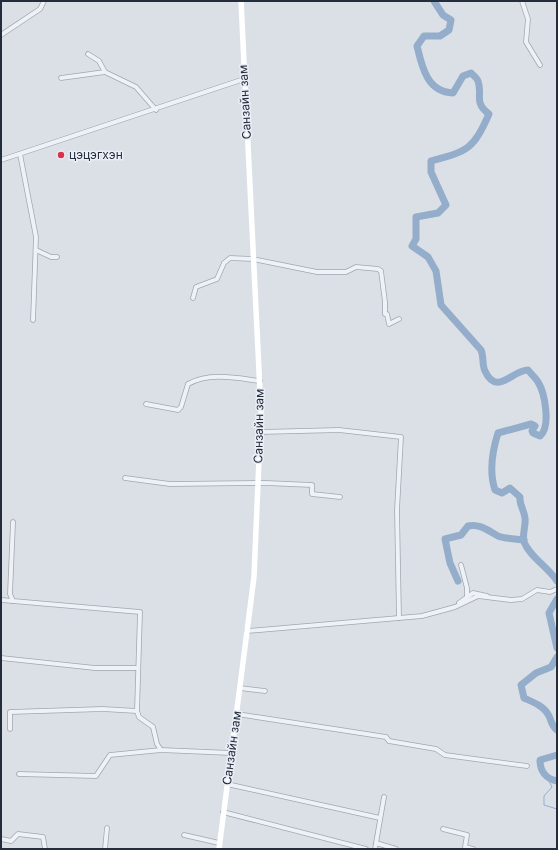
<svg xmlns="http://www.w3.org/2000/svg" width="558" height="850" font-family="Inter,sans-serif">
<rect width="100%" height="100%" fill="#dbe0e7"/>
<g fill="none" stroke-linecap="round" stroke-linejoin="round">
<path stroke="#93adca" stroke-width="1" d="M547,777l5,10 -8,9v9l13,4"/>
<g stroke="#93adca" stroke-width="7">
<path d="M434,1l9,14 8,5 -2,10 -9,6h-16l-7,10c5,21 10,46 36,47l10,-17 8,-3c2,2 6,5 7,8 5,14 -5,21 11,33 -16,36 -21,37 -58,47v11l15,33 -8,8 -22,4v22l-4,7 16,11 8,14 5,34 40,45c3,7 1,16 4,21 12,26 27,-1 43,-1 3,4 8,8 10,12 7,11 13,45 2,54l-7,-3 -1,-2 3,-5 -4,-2 -33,9c-6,19 -9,39 -3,57l7,3 8,-5 10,9c-1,7 4,13 5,21 1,8 -3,16 -1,24 6,15 24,25 33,39"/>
<path d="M458,581l-8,-18 -5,-24 16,-4 7,-9c13,-2 19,4 30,10 7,3 19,3 26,4"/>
<path d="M557,599l-8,14 8,35"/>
<path d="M557,657l-6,10 -15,6 -15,12 3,13c9,4 20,8 25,18 3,6 2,9 8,14"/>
<path d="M557,755l-17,5c0,11 6,19 17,21"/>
</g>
<defs>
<g id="street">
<path d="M522,1l6,18 -2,23 14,23"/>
<path d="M1,35l39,-26 4,-8"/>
<path d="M88,54l11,7 6,11 31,15 20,23"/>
<path d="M61,78l44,-6"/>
<path d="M20,154l16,83 -3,83"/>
<path d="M1,160l243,-81"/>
<path d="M36,250l15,7h6"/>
<path d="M193,298l3,-11 21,-8 7,-16 6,-5 23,1 64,13h29l10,-5 22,2 3,2 4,31v12h2l2,10 10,-5"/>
<path d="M146,404l32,6 3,-3 7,-23c22,-12 48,-6 72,-3"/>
<path d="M261,432l78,-2 62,7 -4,73 2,108"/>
<path d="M125,478l45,6 96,-1 46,2v9l28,3"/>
<path d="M13,522l-3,72 3,7 127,11 -3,99 2,6 14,10 4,17 4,6"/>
<path d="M461,565l6,23v8"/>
<path d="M1,600l12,1"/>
<path d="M459,603l14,-10 14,3"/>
<path d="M247,631l175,-15 33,-9 23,-11 33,4 11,-1 15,-9 13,2 7,-3"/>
<path d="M1,658l94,10h43"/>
<path d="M240,688l25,3"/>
<path d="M237,714l149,23 3,4 47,8 9,6 82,11"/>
<path d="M10,729v-17l93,-3 34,2"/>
<path d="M19,774l77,2 14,-21 51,-5 70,3"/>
<path d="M227,784l153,34"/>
<path d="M223,812l143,37"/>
<path d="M443,829l24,6 -2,12 8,2"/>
<path d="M184,835l35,8"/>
<path d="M1,839l10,2 7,-7 25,3 2,12"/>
<path d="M376,843l20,6"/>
<path d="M105,849l2,-21"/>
<path d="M375,849l9,-52"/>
</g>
</defs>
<use href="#street" stroke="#a0a7b1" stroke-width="5.5"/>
<use href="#street" stroke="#eef1f5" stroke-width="4"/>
<path stroke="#fff" stroke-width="5.5" d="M219,849l35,-272 7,-165 -20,-411"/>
</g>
<circle fill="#d7354c" stroke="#ebeff5" stroke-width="1.5" cx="61" cy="155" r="4"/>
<g text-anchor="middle" stroke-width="3" stroke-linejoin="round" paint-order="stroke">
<g font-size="12" fill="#242d3e" stroke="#ebeff5">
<text transform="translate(245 102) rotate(-93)" y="4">Санзайн зам</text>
<text transform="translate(259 426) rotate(-89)" y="4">Санзайн зам</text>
<text transform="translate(232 748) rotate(-82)" y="4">Санзайн зам</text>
</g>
<g font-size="12" fill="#242d3e" stroke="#ebeff5" text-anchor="start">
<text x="69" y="159">цэцэгхэн</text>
</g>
</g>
<rect width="558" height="850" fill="none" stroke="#242d3e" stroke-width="4"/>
</svg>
